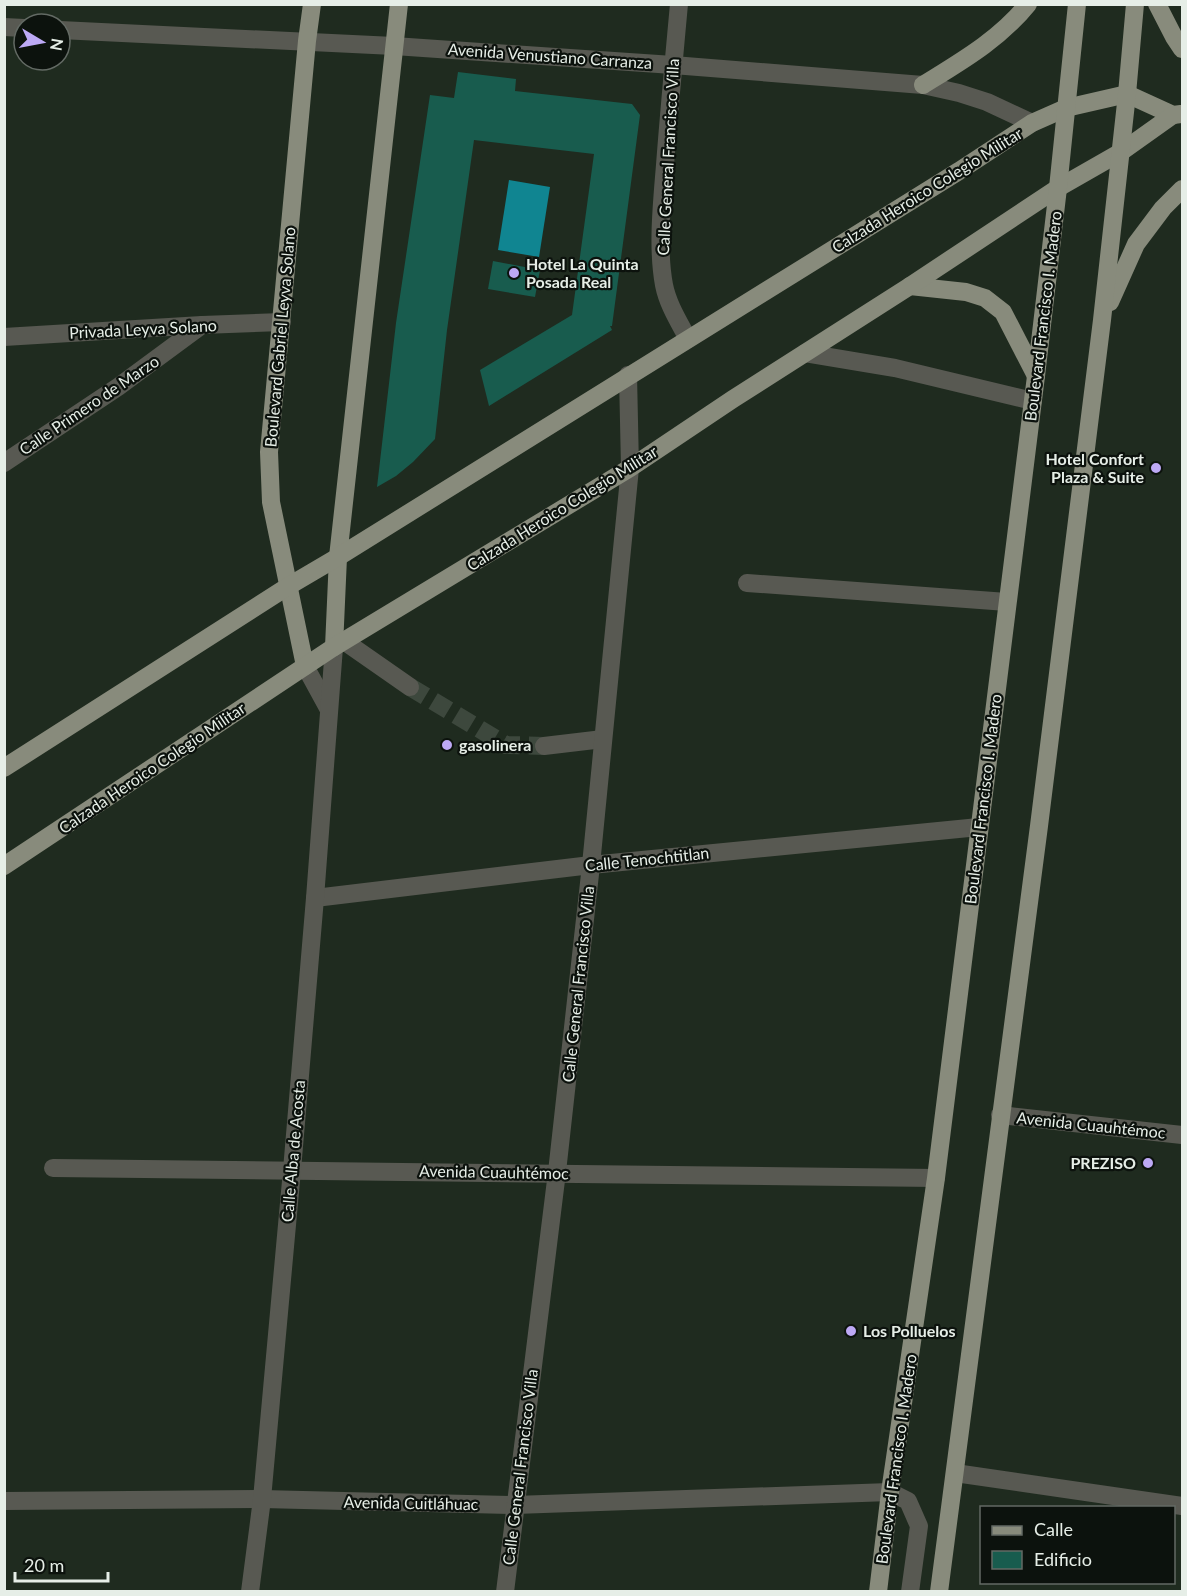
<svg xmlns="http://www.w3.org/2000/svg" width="1187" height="1596" font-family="Lato,sans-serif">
<rect width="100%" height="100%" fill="#1f2b1f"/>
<path fill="#108591" d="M509,180l41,7 -11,70 -41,-7z"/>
<g fill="#185c4e">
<path d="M458,72l58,7 -1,12 117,13 8,11 -28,211h-2l2,4 -123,76 -9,-36 92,-55 22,-161 -120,-14 -27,190 -12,109 -22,23 -17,14 -19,11 19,-164 34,-228 24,3z"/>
<path d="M493,261l47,9 -5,27 -47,-8z"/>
</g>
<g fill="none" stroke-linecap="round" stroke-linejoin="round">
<path stroke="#3d483d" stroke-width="18" stroke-dasharray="18 9" stroke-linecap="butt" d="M410,687l96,58 38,1"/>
<g stroke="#585952" stroke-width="18">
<path d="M679,4c-5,54 -10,108 -14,161 -3,38 -8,82 -1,120 4,20 15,37 24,54"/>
<path d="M4,27l20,1"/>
<path d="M60,30l334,16 279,19 250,20 36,8 28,9 45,21"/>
<path d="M4,337l198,-12 80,-3"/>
<path d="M805,353l90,15 138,33"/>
<path d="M4,463l114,-76 84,-62"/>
<path d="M747,583l260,19"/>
<path d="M344,641l66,46"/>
<path d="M305,666l24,44"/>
<path d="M544,746l59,-7"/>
<path d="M315,898l276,-33 388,-38"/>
<path d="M1000,1115l182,20"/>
<path d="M53,1168l883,10"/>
<path d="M955,1473l227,33"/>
<path d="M4,1501l258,-2 253,6 375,-13 18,9 11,25 -9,66"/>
<path d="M250,1592l12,-93 30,-329 23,-272 19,-251"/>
<path d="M505,1592l52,-420 34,-307 39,-397 -2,-93"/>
</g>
<g stroke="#888b7c" stroke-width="18">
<path d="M1157,4l17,33 8,12"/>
<path d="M923,85c37,-23 76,-45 105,-81"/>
<path d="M910,286l56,6 19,6 18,14 33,64"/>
<path d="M1110,302l26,-58 27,-36 19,-19"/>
<path d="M334,647l4,-90 61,-553"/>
<path d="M305,666l-34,-164 -2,-50 38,-411 5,-37"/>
<path d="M4,768l283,-181 51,-30 621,-386 73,-48 34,-15 61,-14 46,21 8,-1"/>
<path d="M4,866l330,-219 296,-179 103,-69 177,-113 148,-98 63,-36 52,-37"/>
<path d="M878,1592l12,-100 46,-314 100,-802 22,-188 19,-184"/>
<path d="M939,1592l100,-766 63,-506 25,-226 8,-90"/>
</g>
</g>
<g fill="#bda9f5" stroke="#0c120d" stroke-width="2">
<circle cx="514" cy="273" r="6"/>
<circle cx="1156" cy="468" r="6"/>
<circle cx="447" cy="745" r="6"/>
<circle cx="1148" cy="1163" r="6"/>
<circle cx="851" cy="1331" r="6"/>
</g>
<g text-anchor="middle" stroke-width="4.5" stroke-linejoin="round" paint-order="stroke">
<g font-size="16" fill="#e6eee7" stroke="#0c120d">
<text transform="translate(550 56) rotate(4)" y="6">Avenida Venustiano Carranza</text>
<text transform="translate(668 157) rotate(-87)" y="6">Calle General Francisco Villa</text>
<text transform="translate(927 190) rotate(-32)" y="6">Calzada Heroico Colegio Militar</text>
<text transform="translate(1043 316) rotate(-83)" y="6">Boulevard Francisco I. Madero</text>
<text transform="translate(143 329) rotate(-3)" y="6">Privada Leyva Solano</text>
<text transform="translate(280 337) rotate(-85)" y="6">Boulevard Gabriel Leyva Solano</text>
<text transform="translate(89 405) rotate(-34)" y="6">Calle Primero de Marzo</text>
<text transform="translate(562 508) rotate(-32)" y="6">Calzada Heroico Colegio Militar</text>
<text transform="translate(152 768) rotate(-34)" y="6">Calzada Heroico Colegio Militar</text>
<text transform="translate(983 799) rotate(-83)" y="6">Boulevard Francisco I. Madero</text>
<text transform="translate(647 859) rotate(-6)" y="6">Calle Tenochtitlan</text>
<text transform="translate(578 984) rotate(-84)" y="6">Calle General Francisco Villa</text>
<text transform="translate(1091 1125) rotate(6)" y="6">Avenida Cuauhtémoc</text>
<text transform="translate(293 1151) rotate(-85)" y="6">Calle Alba de Acosta</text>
<text transform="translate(494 1172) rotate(1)" y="6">Avenida Cuauhtémoc</text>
<text transform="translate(896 1459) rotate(-82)" y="6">Boulevard Francisco I. Madero</text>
<text transform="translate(520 1467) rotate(-83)" y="6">Calle General Francisco Villa</text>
<text transform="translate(411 1503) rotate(1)" y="6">Avenida Cuitláhuac</text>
</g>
<g font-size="16" font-weight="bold" fill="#e6eee7" stroke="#0c120d" text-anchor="start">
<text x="526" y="270">Hotel La Quinta<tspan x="526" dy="18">Posada Real</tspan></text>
<text x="1144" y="465" text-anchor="end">Hotel Confort<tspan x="1144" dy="18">Plaza &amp; Suite</tspan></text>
<text x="459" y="751">gasolinera</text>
<text x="1136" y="1169" text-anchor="end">PREZISO</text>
<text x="863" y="1337">Los Polluelos</text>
</g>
</g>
<rect width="1187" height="1596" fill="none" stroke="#e6eee7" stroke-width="12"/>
<rect x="980" y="1506" width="195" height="78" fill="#0c120d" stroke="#636a64" stroke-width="1.5"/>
<rect x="992" y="1526" width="30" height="9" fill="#888b7c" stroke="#636a64" stroke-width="1.5"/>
<text x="1034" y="1536" font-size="18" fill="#e6eee7">Calle</text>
<rect x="992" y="1551" width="30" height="18" fill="#185c4e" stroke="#636a64" stroke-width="1.5"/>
<text x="1034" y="1566" font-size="18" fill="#e6eee7">Edificio</text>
<g transform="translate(42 42) rotate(100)"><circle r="28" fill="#0c120d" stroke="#636a64" stroke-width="1.5"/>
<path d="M0-4.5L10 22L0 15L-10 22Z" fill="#bda9f5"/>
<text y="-9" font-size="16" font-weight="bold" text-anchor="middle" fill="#e6eee7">N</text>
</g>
<path d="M15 1572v9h93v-9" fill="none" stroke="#e6eee7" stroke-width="3"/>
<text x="24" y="1572" font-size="18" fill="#e6eee7" stroke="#0c120d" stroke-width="4.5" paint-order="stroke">20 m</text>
</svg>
